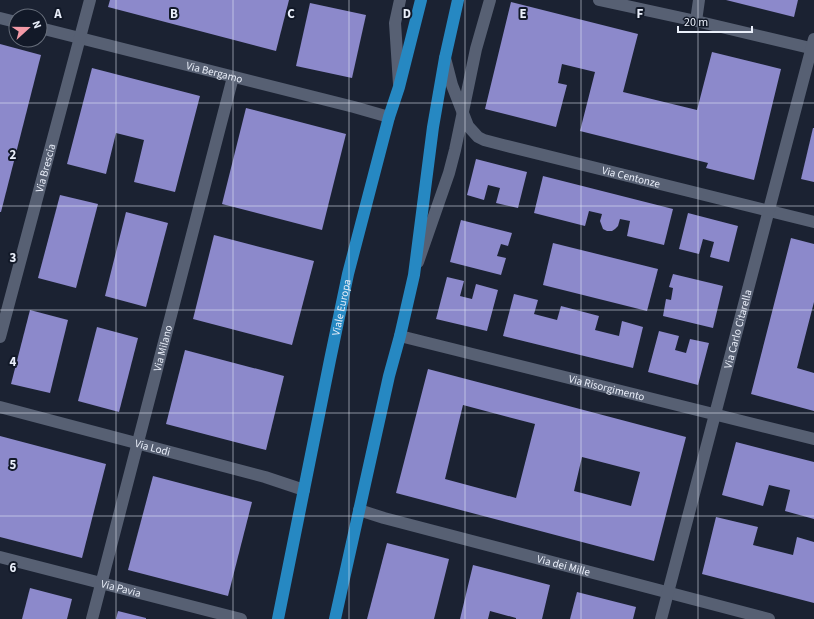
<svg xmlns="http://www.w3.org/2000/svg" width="814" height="619" font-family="'Source Sans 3',sans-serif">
<rect width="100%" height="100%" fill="#1b2232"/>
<g fill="#8c89cb" fill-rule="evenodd">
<path d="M110,0h179l-13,51 -168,-44z"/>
<path d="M726,0h72l-4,17z"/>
<path d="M511,2l127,32 -15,58 74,18 15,-58 69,17 -27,111 -48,-12 2,-5 -128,-32 15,-59 -33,-8 -4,19 9,2 -11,42 -71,-18z"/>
<path d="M310,3l56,12 -14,63 -56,-12z"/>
<path d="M0,44l41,11 -40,157h-1z"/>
<path d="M92,68l108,28 -25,96 -41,-10 10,-42 -28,-7 -10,41 -39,-10z"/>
<path d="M246,108l100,26 -24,96 -100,-26z"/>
<path d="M813,128h1v54l-13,-3z"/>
<path d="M476,159l51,13 -9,36 -22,-5 4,-15 -12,-3 -4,15 -17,-5z"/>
<path d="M543,176l130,33 -9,36 -37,-9 3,-15 -10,-2 -2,7 -3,3 -3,2h-5l-4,-2 -3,-8 2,-7 -13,-3 -4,15 -51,-13z"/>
<path d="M60,195l38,9 -22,84 -38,-10z"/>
<path d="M126,212l42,11 -22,84 -41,-11z"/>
<path d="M688,213l50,13 -9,36 -19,-5 4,-15 -11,-3 -4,15 -20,-5z"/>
<path d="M461,220l51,13 -4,13 -7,-2 -4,12 9,2 -5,17 -51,-13z"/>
<path d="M214,235l100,26 -22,84 -99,-26z"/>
<path d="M791,238l23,6v58l-17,66 17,5v38l-63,-17z"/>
<path d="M553,243l105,26 -11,42 -104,-26z"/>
<path d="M673,274l50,12 -10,42 -50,-12 3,-17 5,1 2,-12 -4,-1z"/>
<path d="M447,277l17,4 -4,15 12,3 4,-15 22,6 -11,41 -51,-12z"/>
<path d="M514,294l24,6 -4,14 23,6 4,-14 38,10 -4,14 24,6 3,-15 21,6 -10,41 -130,-32z"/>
<path d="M30,310l38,10 -18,73 -39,-9z"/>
<path d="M97,327l41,11 -19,74 -41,-11z"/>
<path d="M659,331l20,5 -4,14 11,3 4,-14 19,4 -11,42 -50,-13z"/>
<path d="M185,350l99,26 -18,74 -100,-26z"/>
<path d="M428,369l258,68 -32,124 -258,-68zM463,405l72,19 -19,74 -71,-19zM582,457l58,15 -9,34 -57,-15z"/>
<path d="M0,436l106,28 -24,94 -82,-21z"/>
<path d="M736,442l78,20v57l-29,-8 5,-21 -21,-5 -6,21 -41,-11z"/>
<path d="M153,476l99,26 -24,94 -100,-26z"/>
<path d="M716,517l42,10 -5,18 40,10 4,-18 17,5v61l-112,-29z"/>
<path d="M387,543l62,16 -15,60h-67z"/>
<path d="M473,565l77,20 -8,34h-26v-1l-26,-7 -2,8h-28z"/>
<path d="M30,588l42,11 -5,20h-45z"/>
<path d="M577,592l59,15 -3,12h-63z"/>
<path d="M118,611l28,7v1h-30z"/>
</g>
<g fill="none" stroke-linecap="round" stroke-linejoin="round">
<g stroke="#576073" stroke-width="12">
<path d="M599,0l97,21 118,28"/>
<path d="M0,18l16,4"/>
<path d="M696,21l3,-21"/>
<path id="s1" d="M40,28l314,79 35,10"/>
<path id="s2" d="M445,58l7,27 16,41 10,11 6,3 19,5 311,77"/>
<path d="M399,84l-4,-61 5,-23"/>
<path d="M418,262l31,-89 6,-23 21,-101 14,-49"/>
<path id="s3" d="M400,336l414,103"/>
<path id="s4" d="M0,337l90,-337"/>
<path id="s5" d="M0,407l265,70 39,13"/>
<path id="s6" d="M359,510l25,8 385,101"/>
<path id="s7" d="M0,557l241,62"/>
<path id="s8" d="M92,619l141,-542"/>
<path id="s9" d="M661,619l153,-580"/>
</g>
<g stroke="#2688c2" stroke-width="12">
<path id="s10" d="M278,619l52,-259 18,-86 41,-157 10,-30 22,-87"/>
<path d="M335,619l54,-243 11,-40 14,-61 19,-148 12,-69 13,-58"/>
</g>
</g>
<path fill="none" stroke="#eaeffa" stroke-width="1" stroke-opacity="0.55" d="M116,0v619M233,0v619M349,0v619M465,0v619M581,0v619M698,0v619M0,103h814M0,206h814M0,310h814M0,413h814M0,516h814"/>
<g text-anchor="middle" stroke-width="4" stroke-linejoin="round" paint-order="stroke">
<g font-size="11" fill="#eaeffa" stroke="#121928">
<text dy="4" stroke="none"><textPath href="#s1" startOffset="180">Via Bergamo</textPath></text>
<text dy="4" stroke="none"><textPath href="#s4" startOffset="175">Via Brescia</textPath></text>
<text dy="4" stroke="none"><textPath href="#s2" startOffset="245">Via Centonze</textPath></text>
<text dy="4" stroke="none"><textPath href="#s10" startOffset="318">Viale Europa</textPath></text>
<text dy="4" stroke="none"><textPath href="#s9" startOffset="300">Via Carlo Citarella</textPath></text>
<text dy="4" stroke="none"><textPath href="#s8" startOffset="280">Via Milano</textPath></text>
<text dy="4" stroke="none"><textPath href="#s3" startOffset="213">Via Risorgimento</textPath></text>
<text dy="4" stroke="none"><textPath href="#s5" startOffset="158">Via Lodi</textPath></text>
<text dy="4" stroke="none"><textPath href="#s6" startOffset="212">Via dei Mille</textPath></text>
<text dy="4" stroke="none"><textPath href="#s7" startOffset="125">Via Pavia</textPath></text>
</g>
</g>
<g font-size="13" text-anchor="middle" font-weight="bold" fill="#eaeffa" stroke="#121928" stroke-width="4" stroke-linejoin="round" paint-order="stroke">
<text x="58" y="18">A</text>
<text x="174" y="18">B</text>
<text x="291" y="18">C</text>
<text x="407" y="18">D</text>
<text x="523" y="18">E</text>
<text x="640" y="18">F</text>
<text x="13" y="159">2</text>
<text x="13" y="262">3</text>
<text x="13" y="366">4</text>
<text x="13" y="469">5</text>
<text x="13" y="572">6</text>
</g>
<g transform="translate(28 28) rotate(69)"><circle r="19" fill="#121928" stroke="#686f7c"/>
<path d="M0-3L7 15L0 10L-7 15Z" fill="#f39aa7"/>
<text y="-6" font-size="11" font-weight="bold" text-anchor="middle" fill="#eaeffa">N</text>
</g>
<path d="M678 26v6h74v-6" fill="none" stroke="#eaeffa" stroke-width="2"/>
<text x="684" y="26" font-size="12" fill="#eaeffa" stroke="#121928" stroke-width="3" paint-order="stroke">20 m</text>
</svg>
